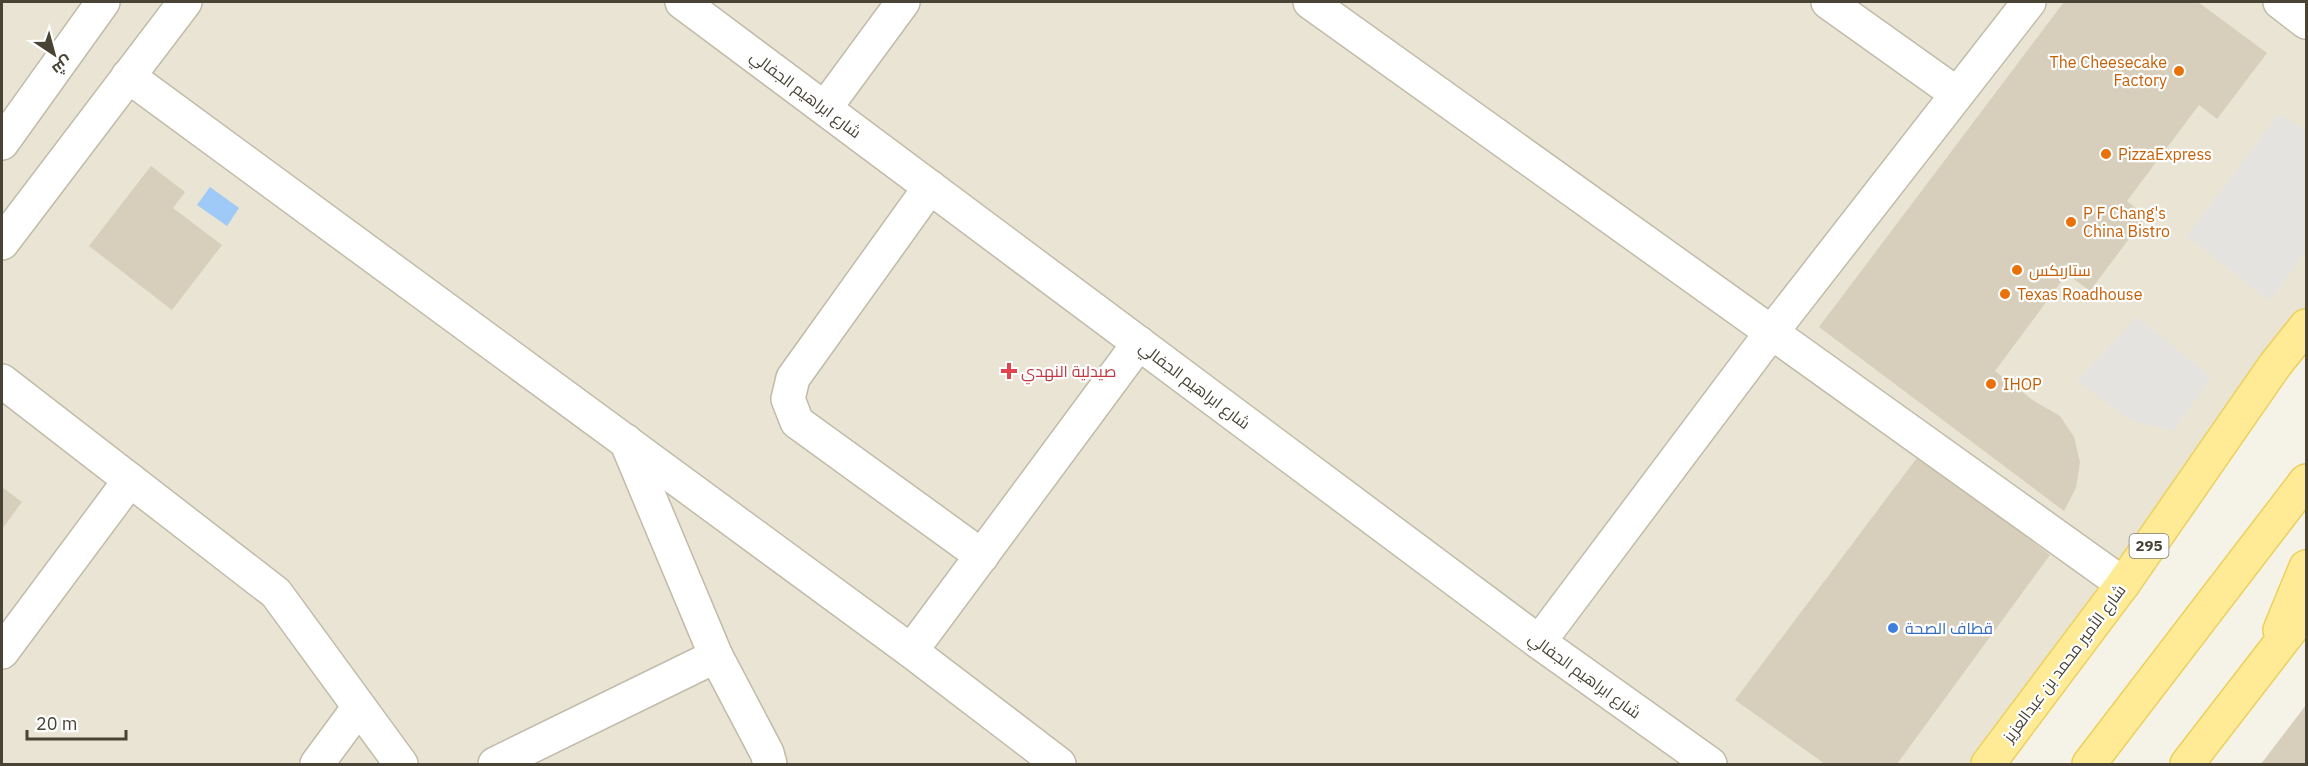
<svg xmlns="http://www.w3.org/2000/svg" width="2308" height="766" font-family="'IBM Plex Sans',Cairo,sans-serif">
<rect width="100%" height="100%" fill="#f5f2e7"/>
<path fill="#e9e4d4" d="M2,2h2304v319l-323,443h-1981z"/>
<g fill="#e5e3df">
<path d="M2279,114l27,17v119l-36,51 -83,-65z"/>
<path d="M2137,317l74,60 -38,54 -42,-11 -54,-39z"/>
</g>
<path fill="#9fc9f6" d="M210,187l29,21 -12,18 -30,-21z"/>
<g fill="#d7cfbb">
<path d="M2064,2h134l69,51 -50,66 -18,-14 -72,96 19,15 -56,75 -23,-17 -72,97 39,30 26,15 14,21 6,25 -4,26 -12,23 -245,-184z"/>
<path d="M151,166l34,26 -12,16 49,37 -50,65 -83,-64z"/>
<path d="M1919,455l131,100 -153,209h-72l-90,-64z"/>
<path d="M2,487l20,15 -20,27z"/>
<path d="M2306,705v59h-45z"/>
</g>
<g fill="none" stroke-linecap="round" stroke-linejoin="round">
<defs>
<g id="minor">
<path d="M682,2l857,640 171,122"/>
<path d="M1310,2l813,582"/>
<path d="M1828,2l129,92"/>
<path d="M2280,2l26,20"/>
<path d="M128,76l783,575"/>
<path d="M825,108l78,-106"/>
<path d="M2,143l101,-141"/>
<path d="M930,187l-137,191 -5,21 9,23 185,134"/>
<path d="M2,243l183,-241"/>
<path d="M2,381l274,212 125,171"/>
<path d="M626,441l90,215 51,97 3,11"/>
<path d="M1539,642l232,-309 258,-331"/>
<path d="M2,652l128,-172"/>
<path d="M317,764l42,-57"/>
<path d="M495,764l221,-108"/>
<path d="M1059,764l-148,-113 228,-308"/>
</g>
<g id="major">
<path d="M2280,630l26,-63"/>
<path d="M1988,764l135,-180 152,-219 31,-39"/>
<path d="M2089,764l217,-283"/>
<path d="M2187,764l119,-154"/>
</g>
</defs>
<use href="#minor" stroke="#c1bba8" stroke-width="36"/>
<use href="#major" stroke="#ecd05d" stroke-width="36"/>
<use href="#minor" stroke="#fff" stroke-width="33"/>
<use href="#major" stroke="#ffeb95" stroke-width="33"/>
</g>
<g fill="#e8710a" stroke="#fff" stroke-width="2">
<circle cx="2179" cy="71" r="6"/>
<circle cx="2106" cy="154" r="6"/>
<circle cx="2071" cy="222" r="6"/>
<circle cx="2017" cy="270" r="6"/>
<circle cx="2005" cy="294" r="6"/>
<circle cx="1991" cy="384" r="6"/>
</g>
<path fill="#e0444e" stroke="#fff" stroke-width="2" d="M1006 362h6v6h6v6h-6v6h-6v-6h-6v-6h6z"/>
<circle fill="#3f7fe0" stroke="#fff" stroke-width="2" cx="1893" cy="628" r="6"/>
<g text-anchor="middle" stroke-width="4.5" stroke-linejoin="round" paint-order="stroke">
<rect fill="#fff" stroke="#7f7b72" stroke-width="1.5" x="2129.5" y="534" width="39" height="24" rx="4.5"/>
<g font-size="15" font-weight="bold" fill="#484335">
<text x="2149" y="551">295</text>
</g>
<g font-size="16" fill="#c56008" stroke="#fff" text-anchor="start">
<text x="2167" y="68" text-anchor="end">The Cheesecake<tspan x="2167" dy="18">Factory</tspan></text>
<text x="2118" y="160">PizzaExpress</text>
<text x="2083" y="219">P F Chang's<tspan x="2083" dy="18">China Bistro</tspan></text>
<text x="2029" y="276">ستاربكس</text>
<text x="2017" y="300">Texas Roadhouse</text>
<text x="2003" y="390">IHOP</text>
</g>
<g font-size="16" fill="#484335" stroke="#fff">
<text transform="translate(806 94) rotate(37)" y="6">شارع ابراهيم الجفالي</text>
<text transform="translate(1195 385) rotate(37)" y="6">شارع ابراهيم الجفالي</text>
<text transform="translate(2064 663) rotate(-53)" y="6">شارع الأمير محمد بن عبدالعزيز</text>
<text transform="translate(1585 675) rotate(36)" y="6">شارع ابراهيم الجفالي</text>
</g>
<g font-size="16" fill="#be3a42" stroke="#fff" text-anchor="start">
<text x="1021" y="377">صيدلية النهدي</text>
</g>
<g font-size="16" fill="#366cbe" stroke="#fff" text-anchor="start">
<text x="1905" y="634">قطاف الصحة</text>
</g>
</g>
<rect width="2308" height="766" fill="none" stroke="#484335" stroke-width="6"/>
<g transform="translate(54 54) rotate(144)" stroke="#ffffff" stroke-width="4.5" paint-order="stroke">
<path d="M0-4.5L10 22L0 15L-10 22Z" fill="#484335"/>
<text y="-9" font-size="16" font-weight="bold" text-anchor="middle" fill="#484335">ش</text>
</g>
<path d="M27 730v9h99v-9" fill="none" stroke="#484335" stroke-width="3"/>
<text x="36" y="730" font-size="18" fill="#484335" stroke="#ffffff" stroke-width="4.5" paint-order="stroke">20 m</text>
</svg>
